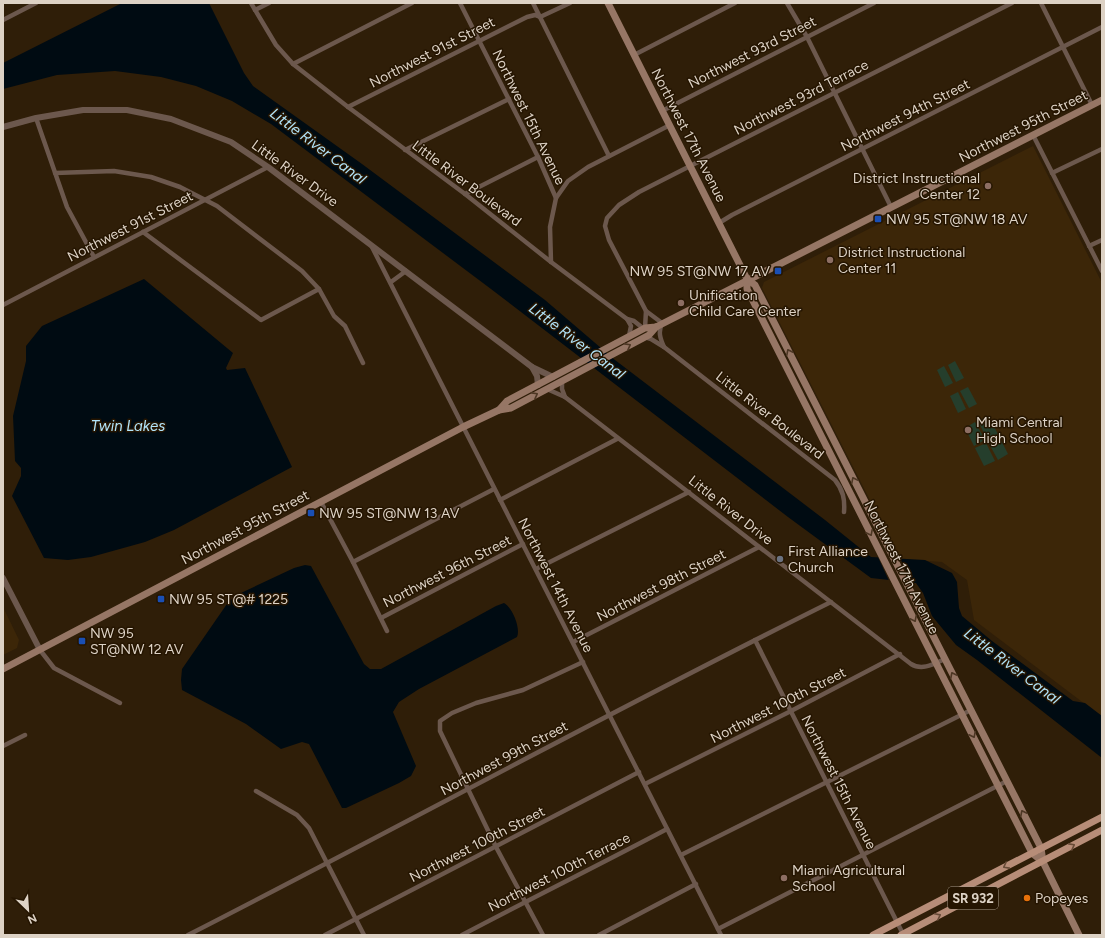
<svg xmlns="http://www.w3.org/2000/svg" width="1105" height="938" font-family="Figtree,sans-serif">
<rect width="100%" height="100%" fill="#2f1e08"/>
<g fill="#3c2608">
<path d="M1033,146l69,137v434l-128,-97 -7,-40 -25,-18 -42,-3 -138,-271 2,-6z"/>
<path d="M3,607l16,33 -2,8 -14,7z"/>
</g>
<g fill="#253e2c">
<path d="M955,361l9,17 -8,4 -8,-17z"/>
<path d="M944,366l9,17 -8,4 -8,-17z"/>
<path d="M968,387l9,17 -8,4 -9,-17z"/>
<path d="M958,392l8,17 -8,4 -8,-17z"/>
<path d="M988,416l10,18 -11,5 -9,-18z"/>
<path d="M975,422l10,18 -11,6 -9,-18z"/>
<path d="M999,436l9,18 -10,6 -10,-18z"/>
<path d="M986,443l9,18 -11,5 -9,-18z"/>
</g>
<g fill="#000b12">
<path d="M122,3h87l35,70 9,13 109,78 183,136 70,60 210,160 46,37 54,3 27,13 5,9 2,26 3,8 30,25 81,60 12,2 17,13v42l-125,-98 -21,-15 -24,-29 -9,-23 -7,-10 -45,-5 -83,-61 -297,-228 -220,-165 -39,-23 -36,-15 -35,-9 -46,-6 -58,4 -54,14v-26z"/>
<path d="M144,279l89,74 -7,15 1,2 18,-2 47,99 -118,63 -29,12 -54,15 -23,3 -24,-2 -32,-62 9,-20v-8l-6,-7 -2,-45 13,-55v-15l16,-20z"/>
<path d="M305,565l6,1 53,98 6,5h11l115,-63 8,-3c8,4 17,25 13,34l-98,52 -20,13 -6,10 23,54 -5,10 -12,7 -53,25h-4l-33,-64 -7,-2 -21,7 -35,-25 -64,-34 -1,-10 1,-11 47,-68 14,-9 51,-24z"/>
</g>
<path fill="#2f1e08" d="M877,555l22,1 14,29 -23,-2z"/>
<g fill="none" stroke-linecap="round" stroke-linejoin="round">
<g stroke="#6c584d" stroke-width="4.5">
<path d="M251,3l25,42 17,19 55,43 117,87 86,68 76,57 7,2 10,8"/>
<path d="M460,3l78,154 18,41"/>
<path d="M533,3l76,153"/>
<path d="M787,3l20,34 84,170"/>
<path d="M1041,3l51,102"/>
<path d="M255,10l14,-7"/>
<path d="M3,20l33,-17"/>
<path d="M634,55l101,-52"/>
<path d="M293,64l119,-61"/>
<path d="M348,107l179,-90 8,-2 5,2 30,-14"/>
<path d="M662,111l212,-108"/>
<path d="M36,118l31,89 27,50"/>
<path d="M1033,135l69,136"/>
<path d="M405,150l104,-51"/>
<path d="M55,173l59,-2 37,6 29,10 37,19 85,65 17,18 15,27 11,10 18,37"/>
<path d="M1052,173l50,-24"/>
<path d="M465,194l73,-37"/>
<path d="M719,223l13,-8 370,-188"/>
<path d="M143,232l118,88 58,-31"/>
<path d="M1089,246l13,-6"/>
<path d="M372,247l349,688"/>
<path d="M551,262l-1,-35 6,-29 12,-17 20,-14 82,-42"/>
<path d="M391,282l15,-11"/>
<path d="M3,305l265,-138"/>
<path d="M627,319l4,7 -2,10"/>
<path d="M645,328l1,-17"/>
<path d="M645,337l6,2 13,8 171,133c8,10 10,19 9,32"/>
<path d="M664,347c-4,-9 -6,-15 -2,-24l-16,-12 -37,-71 -4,-14 2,-8 12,-13 20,-13 59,-30 314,-159"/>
<path d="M562,381v8l3,8"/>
<path d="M547,389l18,8 346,267c11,7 23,0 34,-5"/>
<path d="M500,500l117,-61"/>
<path d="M321,502l32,60 34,69"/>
<path d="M353,562l141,-73"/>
<path d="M536,569l153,-77"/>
<path d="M381,618l142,-74"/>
<path d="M755,640l148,294"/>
<path d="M573,642l186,-95"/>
<path d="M40,650l14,18 66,35"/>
<path d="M3,746l22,-11"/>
<path d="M645,784l146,-73 109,-57"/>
<path d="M256,791l41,24 12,13 55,107"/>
<path d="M681,855l290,-145"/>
<path d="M718,929l289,-148"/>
<path d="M188,935c215,-110 427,-226 643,-333"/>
<path d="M325,935l314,-163"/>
<path d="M462,935c68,-36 137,-70 205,-106"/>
<path d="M543,935l-47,-88 -56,-116v-10l12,-8 24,-10 47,-13 60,-28"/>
<path d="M599,935l97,-51"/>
</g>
<g stroke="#6c584d" stroke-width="6">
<path d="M3,127l33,-9 47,-8h44l44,9 60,23 37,25 264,200 21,10"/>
<path d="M532,367l5,9 1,9"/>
<path d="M3,578l37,72"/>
</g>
<g stroke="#967665" stroke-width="7">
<path d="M608,3l139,276 8,6 286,563 2,14 36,73"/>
<path d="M747,279v10l285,564 11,9"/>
<path d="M499,410l8,-9 138,-73 11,-1 446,-227"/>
<path d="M3,669l460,-242 36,-17 12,-2 138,-73 7,-8"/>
</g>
<g stroke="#b78d78" stroke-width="7">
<path d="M873,935l229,-118"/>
<path d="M901,935l201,-105"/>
</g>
</g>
<defs><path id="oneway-chevron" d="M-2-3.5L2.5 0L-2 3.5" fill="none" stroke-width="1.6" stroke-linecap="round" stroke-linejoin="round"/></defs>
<g stroke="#4d3724">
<use href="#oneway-chevron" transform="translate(628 346) rotate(-28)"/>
<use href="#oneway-chevron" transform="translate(789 352) rotate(-117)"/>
<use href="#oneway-chevron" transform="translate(535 395) rotate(-28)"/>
<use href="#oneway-chevron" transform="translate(854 480) rotate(-117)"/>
<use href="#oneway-chevron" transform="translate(870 533) rotate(63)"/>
<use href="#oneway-chevron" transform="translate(914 619) rotate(63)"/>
<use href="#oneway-chevron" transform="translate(953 675) rotate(-117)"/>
<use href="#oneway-chevron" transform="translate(973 735) rotate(64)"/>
<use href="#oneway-chevron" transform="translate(1023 813) rotate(-117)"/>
</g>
<g stroke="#674b37">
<use href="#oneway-chevron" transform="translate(1072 846) rotate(-28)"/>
<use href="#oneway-chevron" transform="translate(1006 866) rotate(152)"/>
<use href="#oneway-chevron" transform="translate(938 916) rotate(-27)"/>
</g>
<g fill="#8d6e63" stroke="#251501" stroke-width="1.5">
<circle cx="988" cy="186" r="4"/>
<circle cx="830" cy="260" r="4"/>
<circle cx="681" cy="303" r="4"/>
<circle cx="968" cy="430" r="4"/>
<circle cx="784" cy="878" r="4"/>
</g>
<g fill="#1a4fb4" stroke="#251501" stroke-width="1.5">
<rect x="874" y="215" width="8" height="8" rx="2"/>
<rect x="774" y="267" width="8" height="8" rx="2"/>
<rect x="307" y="509" width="8" height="8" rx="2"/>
<rect x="157" y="595" width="8" height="8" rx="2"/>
<rect x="78" y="637" width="8" height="8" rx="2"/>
</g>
<circle fill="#6b7280" stroke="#251501" stroke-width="1.5" cx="780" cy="559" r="4"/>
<circle fill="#e8710a" stroke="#251501" stroke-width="1.5" cx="1027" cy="898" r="4"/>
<g text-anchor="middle" stroke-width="3" stroke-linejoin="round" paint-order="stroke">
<rect fill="#251501" stroke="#a6998a" stroke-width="1" x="948" y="887" width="50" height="22" rx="3"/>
<g font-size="13" font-weight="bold" fill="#ddd2c5">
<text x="973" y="903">SR 932</text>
</g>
<g font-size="14" fill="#ddd2c5" stroke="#251501">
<text transform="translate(432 52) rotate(-27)" y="5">Northwest 91st Street</text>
<text transform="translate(752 52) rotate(-27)" y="5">Northwest 93rd Street</text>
<text transform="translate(801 97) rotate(-27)" y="5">Northwest 93rd Terrace</text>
<text transform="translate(905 115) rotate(-27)" y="5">Northwest 94th Street</text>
<text transform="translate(529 117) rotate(64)" y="5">Northwest 15th Avenue</text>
<text transform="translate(1023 126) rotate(-27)" y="5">Northwest 95th Street</text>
<text transform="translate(689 135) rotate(63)" y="5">Northwest 17th Avenue</text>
<text transform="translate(295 173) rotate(36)" y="5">Little River Drive</text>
<text transform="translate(467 183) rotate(37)" y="5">Little River Boulevard</text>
<text transform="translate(130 226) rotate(-27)" y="5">Northwest 91st Street</text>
<text transform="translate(770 415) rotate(38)" y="5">Little River Boulevard</text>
<text transform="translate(731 510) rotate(38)" y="5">Little River Drive</text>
<text transform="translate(245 527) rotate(-28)" y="5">Northwest 95th Street</text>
<text transform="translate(902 567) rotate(63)" y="5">Northwest 17th Avenue</text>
<text transform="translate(447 571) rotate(-27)" y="5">Northwest 96th Street</text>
<text transform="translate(556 585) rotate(63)" y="5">Northwest 14th Avenue</text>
<text transform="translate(661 585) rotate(-27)" y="5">Northwest 98th Street</text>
<text transform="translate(778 705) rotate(-27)" y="5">Northwest 100th Street</text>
<text transform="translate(504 758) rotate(-28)" y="5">Northwest 99th Street</text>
<text transform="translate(839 782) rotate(63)" y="5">Northwest 15th Avenue</text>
<text transform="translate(477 844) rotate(-27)" y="5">Northwest 100th Street</text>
<text transform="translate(559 872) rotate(-27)" y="5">Northwest 100th Terrace</text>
</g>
<g font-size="14" fill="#ddd2c5" stroke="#251501" text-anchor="start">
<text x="980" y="183" text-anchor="end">District Instructional<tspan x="980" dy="16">Center 12</tspan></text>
<text x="886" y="224">NW 95 ST@NW 18 AV</text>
<text x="838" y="257">District Instructional<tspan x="838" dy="16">Center 11</tspan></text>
<text x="770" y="276" text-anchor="end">NW 95 ST@NW 17 AV</text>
<text x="689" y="300">Unification<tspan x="689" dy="16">Child Care Center</tspan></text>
<text x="976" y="427">Miami Central<tspan x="976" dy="16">High School</tspan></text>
<text x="319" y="518">NW 95 ST@NW 13 AV</text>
<text x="788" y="556">First Alliance<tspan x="788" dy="16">Church</tspan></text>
<text x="169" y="604">NW 95 ST@# 1225</text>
<text x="90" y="638">NW 95<tspan x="90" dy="16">ST@NW 12 AV</tspan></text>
<text x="792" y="875">Miami Agricultural<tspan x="792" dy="16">School</tspan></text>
<text x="1035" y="903">Popeyes</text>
</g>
<g font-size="15" font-style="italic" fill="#b2e5fb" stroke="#251501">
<text transform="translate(318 146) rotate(37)" y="5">Little River Canal</text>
<text transform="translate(577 341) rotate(37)" y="5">Little River Canal</text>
<text x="128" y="431">Twin Lakes</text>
<text transform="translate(1012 666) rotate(37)" y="5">Little River Canal</text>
</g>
</g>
<rect width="1105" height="938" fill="none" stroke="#ddd2c5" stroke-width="8"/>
<g transform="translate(28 910) rotate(155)" stroke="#251501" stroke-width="3" paint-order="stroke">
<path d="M0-3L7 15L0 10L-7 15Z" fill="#ddd2c5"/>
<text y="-6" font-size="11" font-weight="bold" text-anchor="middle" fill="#ddd2c5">N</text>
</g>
</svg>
